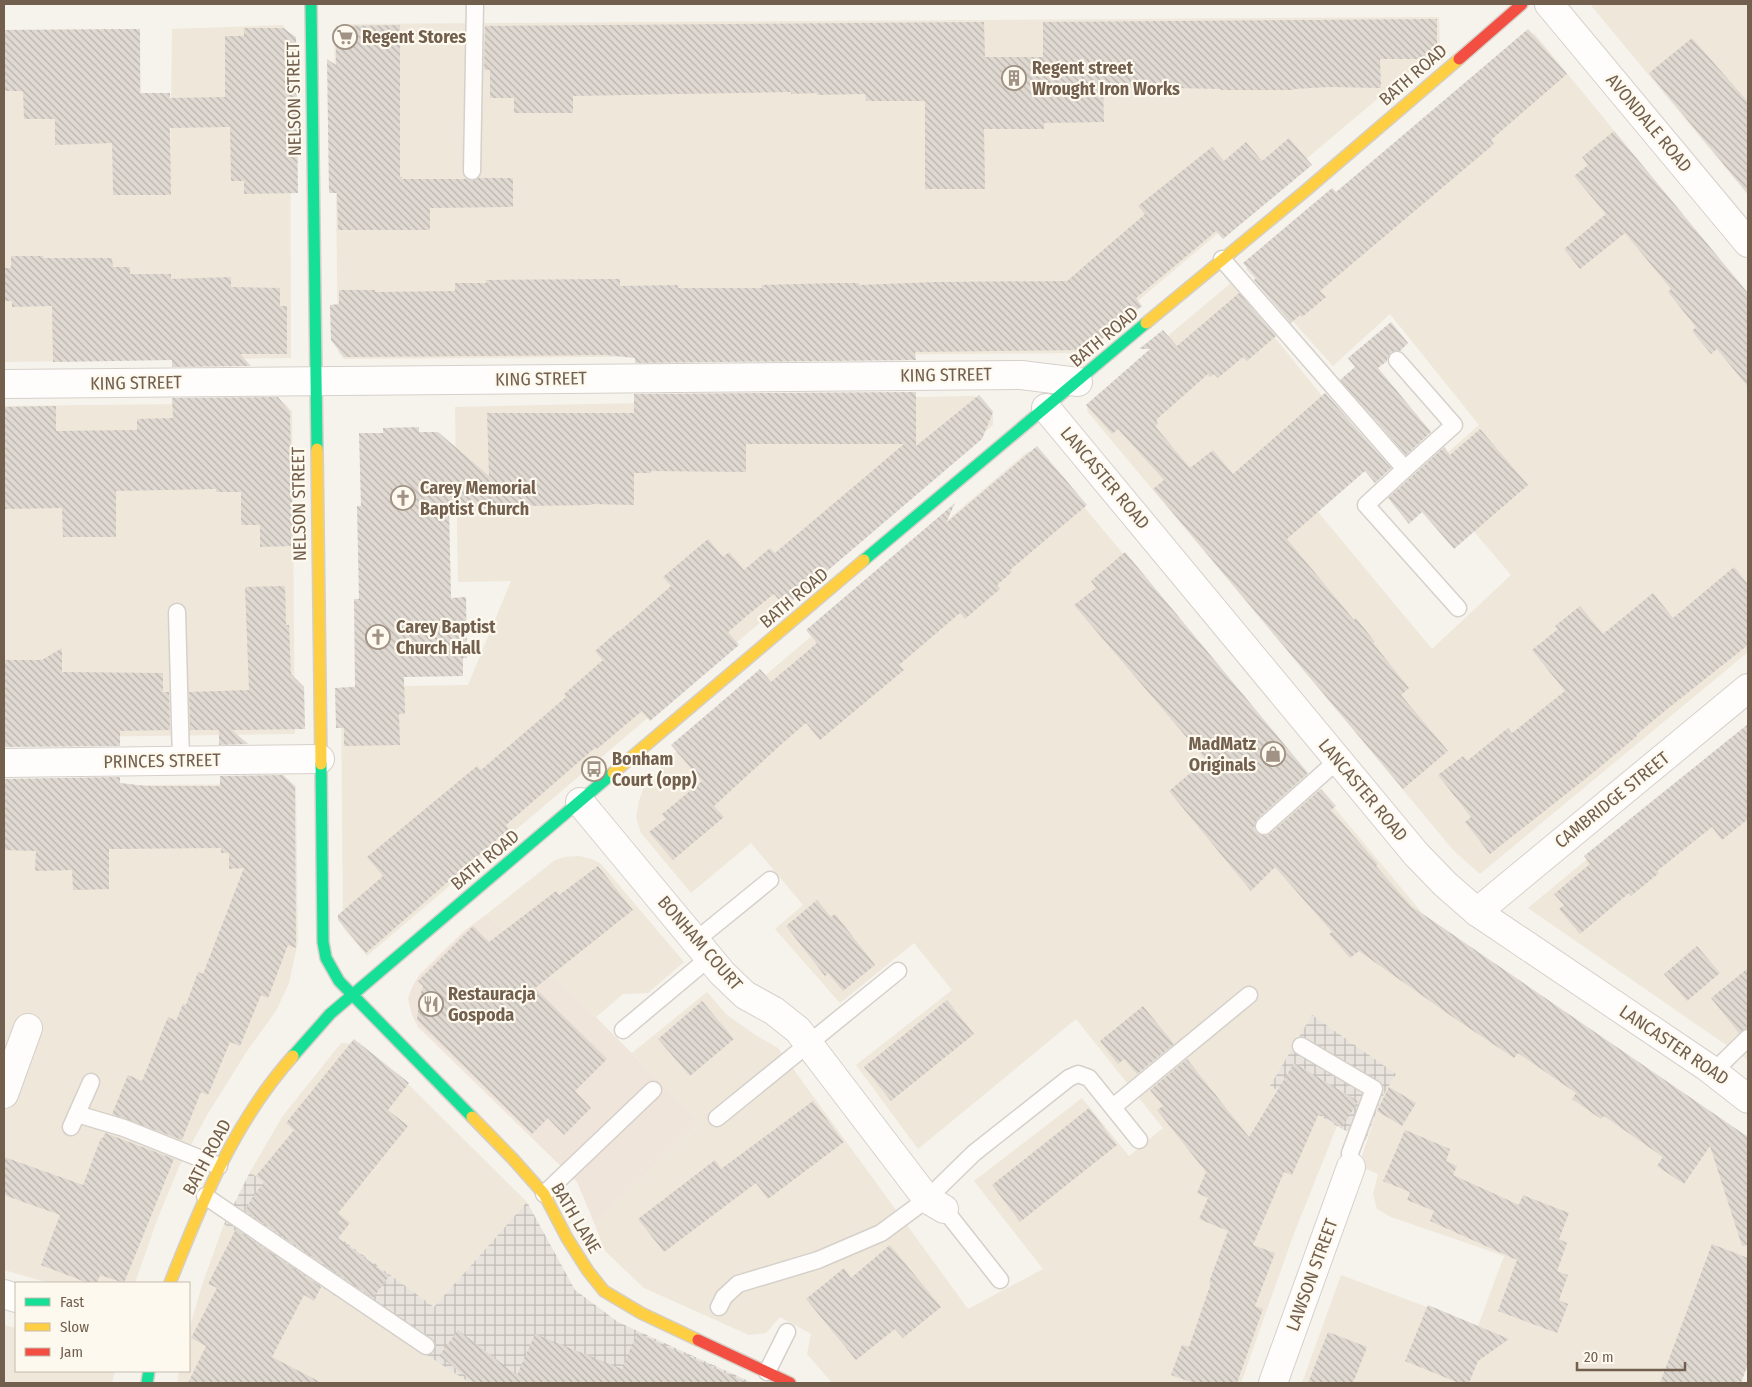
<svg xmlns="http://www.w3.org/2000/svg" width="1752" height="1387" font-family="'Fira Sans Condensed',sans-serif">
<defs>
<pattern id="industrial-grid" width="8" height="8" patternUnits="userSpaceOnUse" patternTransform="scale(1.25)"><rect width="8" height="8" fill="#e8e4dd"/><path d="M0 4h8M4 0v8" fill="none" stroke="#c0bcb5"/></pattern>
<pattern id="building-back-hatch" width="6" height="6" patternUnits="userSpaceOnUse" patternTransform="scale(1.25)"><rect width="6" height="6" fill="#dfd9d2"/><path d="M-1 5l2 2M0 0l6 6M5-1l2 2" fill="none" stroke="#b9b3ad"/></pattern>
</defs>
<rect width="100%" height="100%" fill="#f6f3ec"/>
<g fill="#eee7da">
<path d="M1590,4h158v191z"/>
<path d="M1439,17l1,29 -364,307 -732,6 -6,-7 -4,-316 7,-12z"/>
<path d="M283,25l7,10 1,323 -287,4v-332l136,-1 1,64 -29,38 1,64h57l2,-166z"/>
<path d="M1534,33l214,261v358l-268,222 -26,-23 -367,-440 1,-8 143,-120 91,113 -58,51 168,202 79,-74 -87,-102 55,-48 -89,-111 -57,52 -87,-97 276,-233z"/>
<path d="M973,396l10,3 10,12v14l-626,531 -24,-28 -2,-241 127,-2 43,-104 -53,1 -3,-175z"/>
<path d="M284,403l8,8 3,323 -291,4v-332z"/>
<path d="M1027,452l13,2 383,460 325,224v217l-11,28h-435l39,-108 137,51 26,-70 -113,-39 -14,-8 -4,-15 5,-20 -12,-5 -4,-13 19,-57 15,-25 -126,12 67,40 -44,110 -52,147h-409l-25,-29 4,-20 -31,-17 -14,16 -17,2 -105,-47 -39,-37 -10,-26 105,-103 -68,-69 75,-61 20,23 30,21 21,12 190,261 75,-40 -69,-88 108,-83 47,58 34,-28 -87,-109 -158,130 -62,-84 96,-75 -38,-47 -74,60 -65,-74 28,-24 -52,-62 -60,50 -50,-60 -5,-16 3,-16 5,-14 27,-31z"/>
<path d="M1748,726v334l-220,-152z"/>
<path d="M289,784l7,3 2,155 -9,41 -13,28 -29,40 -40,64 -28,52 -22,53 -22,63h-86l-45,-13v-484z"/>
<path d="M579,856l13,3 9,5 83,98 -36,31 -25,1 -27,23 -109,-103 68,-54 10,-3z"/>
<path d="M341,1043l18,1 51,42 117,116 -93,105 -184,-135 32,-55z"/>
<path d="M224,1224l246,159h-293l2,-12h10v-41l13,-45z"/>
<path d="M4,1325l12,3v43h99l-3,12h-108z"/>
</g>
<path fill="#f0e5db" d="M487,914l109,103 104,105 -105,103 -18,-43 -159,-155 -6,-12 -4,-16 4,-12 8,-13 45,-44z"/>
<g fill="url(#industrial-grid)">
<path d="M1312,1015l84,59 -15,25 -15,41 -24,-11 -72,-43z"/>
<path d="M250,1172l184,135 93,-105 48,88 43,32 135,61h-283l-246,-159z"/>
</g>
<g fill="url(#building-back-hatch)">
<path d="M1437,19v38l-3,2h-54l1,29 -52,-1 -35,2v1h-73v-1l-45,-1 -73,-1 1,35 -60,1v6h-60l1,60h-60v-88h-59l-1,-7 -48,1v-2l-26,1v-2l-218,4v17h-59v-15h-24v-28h-6l1,-44 499,-4 1,35h58v-35z"/>
<path d="M400,25v152h2v2h64l6,2 6,-3h35v29l-83,1v22h-92l-1,-37h-8l-2,-134 9,6v-39z"/>
<path d="M244,28h39l13,9 2,156 -54,1v-13h-13l-1,-54 -60,1 1,67h-58l-1,-52 -57,2v-26h-31l-1,-28h-19v-61l136,-1v64h30v5l55,-1v-61h19z"/>
<path d="M1528,29l39,45 -76,66 3,4 -174,147 6,6 -24,20 -2,-2 -9,8 -37,-43 2,-2 -13,-15 89,-75 4,4z"/>
<path d="M1692,38l56,64v92l-99,-121z"/>
<path d="M1614,131l134,162v94l-31,-38 -6,5 -19,-23 4,-4 -28,-35 3,-3 -46,-56 -45,36 -16,-20 42,-35 -32,-38 14,-11 -6,-8z"/>
<path d="M1289,138l23,27 -89,74 -7,-8 -21,18 -59,49 6,8 -53,44 -174,2 1,8 -281,3v-5l-28,-3 -263,2 -13,-17 -1,-35 9,-1v-14h36v2l80,-1v-8h31v-3l134,-1v7l58,-1v3h84v-3l75,-2h22v2l76,-3 132,-1 78,-67 -7,-8 74,-59 12,14 22,-19 16,19z"/>
<path d="M11,256h32v2h69l1,9h17v7h41v5l60,-2v10l49,1v18h7v48h-47l11,12 -79,1v-7l-119,2 -1,-56 -40,1v-6h-8v-33h7z"/>
<path d="M1239,293l37,43 -29,25 -4,-4 -25,21 -4,-4 -4,3 -2,-3 -52,46 2,4 -3,2 35,42 23,-18 20,24 92,-81 66,75 -16,15 -10,-12 -78,68 67,81 2,-2 19,24 -2,1 36,45 -8,7 47,56 -45,38 -250,-300 11,-9 -46,-51 -6,5 -26,-29 64,-56h-11l24,-19 14,16z"/>
<path d="M1391,322l17,21 -8,8 -9,1 -3,4 -1,5 -9,7 53,64 -25,23 -66,-75 15,-13 -7,-9z"/>
<path d="M916,392v54l63,-51 14,17 -11,27 -197,168 -11,-13 -25,20 -21,18 11,13 -89,76 -8,-10 -45,38 -1,-2 -90,78 3,4 -143,124 -28,-33v-5l45,-39 -16,-19 110,-91 4,4 85,-73 -2,-3 39,-34 -8,-9 24,-21 1,1 51,-45 -8,-9 45,-38 15,18 6,-5 15,18 26,-22 5,5 129,-109h-158v28l-95,-1v2h-17v32l-42,-1v1l-69,1 3,2 -77,1 2,89 15,-1 1,61h-4v18l-59,1 1,37h-6l1,31 -56,1v-18h-8l-1,-40 20,-1 -1,-88h5l-2,-93h4l-2,-73h24v-5l36,-1v5h19l51,44 -2,-63h147v-19z"/>
<path d="M278,397l12,15 3,134 -33,1v-22h-19v-33h-25v-3l-100,2v46h-53l-1,-29 -58,1v-102l52,-1v25l81,-1v-11l36,-1 -1,-20z"/>
<path d="M1480,429l48,56 -74,64 -32,-37 -13,12 -21,-26 56,-51 6,8z"/>
<path d="M1037,446l50,59 -77,65 2,2 -15,13 3,4 -35,30 -5,-6 -61,52 5,5 -84,70 -14,-17 -22,19 -70,64 10,11 -51,43 -24,-28 17,-13 -4,-5 40,-33 -31,-36 89,-76 11,13 46,-39 -11,-13 149,-127 -9,20z"/>
<path d="M1125,552l183,221 -51,46 -3,9 3,5 9,3 5,-3 50,-44 15,17 -5,4 47,54 -2,2 35,40 337,231v108l-6,1 -32,-100 -26,38 -27,-18 6,-9 -59,-41 -3,3 -29,-20 4,-6 -58,-40 -4,5 -60,-40 -95,-67 -9,7 -21,-24 3,-2 -57,-65 -24,24 -82,-100 37,-31 -132,-155 22,-17 -5,-7z"/>
<path d="M1734,567l14,17v61l-82,65 -30,25 1,1 -43,36 -104,82 -25,-32 6,-5 -33,-42 25,-19 4,5 41,-33 4,5 53,-42 -33,-41 26,-21 -3,-3 25,-20 23,28 50,-41 20,25z"/>
<path d="M285,586l1,39h3l2,49 13,13 1,42 -73,1 16,14 -29,1v-15h-29l-1,-38 60,-2 -4,-103z"/>
<path d="M62,648v24l101,1v19h6l1,38 -50,1v15l-116,1v-87h38z"/>
<path d="M1748,724v95l-26,21 -10,-13 -55,44 2,2 -28,23 -2,-3 -49,41 -21,-25 5,-4 -10,-11 36,-30 -6,-8z"/>
<path d="M283,775l12,11 1,162 -8,-3 -20,53 -7,-3 -21,51 -10,-4 -22,53 -7,-3 -19,48 -70,-26 16,-39 14,6 26,-64 8,4 7,-17 3,1 12,-33 5,2 41,-106 -15,1v-16h-8v-5l-112,1v40l-36,1 -1,-20 -37,1 1,-20 -32,-1v-71l116,-2v6l26,3h74v-10z"/>
<path d="M598,866l35,44 -98,78 72,71 -32,32 16,17 -27,27 -16,-17 -16,16 -115,-114 2,-20 4,-14 -5,-5 55,-55 16,16 67,-51 3,4z"/>
<path d="M817,900l14,17 4,-3 40,51 -32,26 -15,-18 -3,3 -39,-50z"/>
<path d="M1697,946l23,27 -33,28 -23,-27z"/>
<path d="M1748,968v60l-9,5 -28,-35z"/>
<path d="M947,1000l27,34 -83,67 -27,-34z"/>
<path d="M702,1001l32,38 -44,37 -32,-37z"/>
<path d="M1143,1006l31,38 -37,30 -13,-15 -6,5 -18,-23z"/>
<path d="M354,1039l55,44 -21,27 20,16 -70,87 12,10 -12,15 51,38 -16,22 -128,-87 7,-13 12,-16 -8,-6 38,-46 -8,-7z"/>
<path d="M1187,1059l62,78 45,-74 64,38 -16,27 -23,-15 -27,62 -8,-3 -31,73 22,8 -20,53 8,3 -26,74h-43l-23,-8 11,-30 7,2 22,-64 -2,-1 19,-51 -29,-12 9,-21 -11,-5 9,-21 -49,-62 6,-4 -13,-16z"/>
<path d="M1389,1087l27,16 -14,23 -25,-15z"/>
<path d="M813,1101l31,41 -76,57 -12,-16 -92,69 -26,-33 77,-59 6,9z"/>
<path d="M1089,1108l28,37 -97,77 -28,-37z"/>
<path d="M1405,1130l45,19 -4,12 11,5 -4,9 66,30 4,-10 46,18 -10,26 8,4 -10,28 11,4 -9,25 9,4 -11,29 -59,-22 19,-51 -87,-39 4,-10 -27,-11 3,-8 -27,-11z"/>
<path d="M105,1133l69,26 -50,124 -24,-8 -3,8h-9l-47,-18 19,-50 -56,-20v-38l79,28 18,-47h2z"/>
<path d="M236,1229l85,58 -7,14 -10,-6 -32,62 50,26h-134l18,-37 -15,-8 26,-50 -9,-4z"/>
<path d="M1712,1244l36,14v106l-7,19h-81z"/>
<path d="M890,1245l51,62 -38,31 -8,-9 -39,31 -50,-61 38,-31 7,10z"/>
<path d="M1428,1305l81,34 -31,22 -9,22h-10l-54,-22z"/>
<path d="M458,1330l59,45 18,-41 87,35 15,-36 111,50h-273l-36,-27z"/>
<path d="M1328,1332l39,15 -14,36h-45z"/>
</g>
<g fill="none" stroke-linecap="round" stroke-linejoin="round">
<defs>
<g id="lane">
<path d="M472,171l3,-167"/>
<path d="M1222,259l183,210 -39,36 92,103"/>
<path d="M1397,360l57,65 -49,44"/>
<path d="M177,612l4,149"/>
<path d="M1264,826l74,-66"/>
<path d="M695,941l75,-61"/>
<path d="M623,1030l86,-72"/>
<path d="M1301,1046l73,43 -24,64 1,14"/>
<path d="M1713,1072l35,-34"/>
<path d="M1113,1107l136,-112"/>
<path d="M77,1114l47,14 95,38"/>
<path d="M717,1118l181,-147"/>
<path d="M71,1127l20,-45"/>
<path d="M544,1194l109,-104"/>
<path d="M205,1196l221,150"/>
<path d="M944,1209l56,71"/>
<path d="M719,1307l5,-10 14,-13 80,-24 63,-27 46,-34 47,-46 95,-75 9,-4 11,4 50,62"/>
<path d="M767,1372l20,-40"/>
</g>
<g id="street">
<path d="M1549,4l199,239"/>
<path d="M4,384l1017,-9 57,7"/>
<path d="M1046,408l370,446 29,30 32,28 230,155 41,32"/>
<path d="M4,763l316,-4"/>
<path d="M580,802l142,171 23,22 29,16 24,19 129,169 17,10"/>
<path d="M1477,912l271,-224"/>
<path d="M4,1094l24,-66"/>
<path d="M4,1294l12,4"/>
<path d="M1273,1383l78,-216"/>
</g>
<g id="fast">
<path d="M311,4l6,445"/>
<path d="M864,560l282,-237"/>
<path d="M321,764l2,178 3,16 13,23 133,136"/>
<path d="M293,1056l37,-42 283,-241"/>
<path d="M147,1383l2,-12"/>
</g>
<g id="slow">
<path d="M1146,323l158,-131 155,-133"/>
<path d="M317,449l4,315"/>
<path d="M613,773l251,-213"/>
<path d="M472,1117l40,41 32,36 23,44 21,33 16,20 37,22 57,27"/>
<path d="M170,1283c32,-81 64,-161 123,-227"/>
</g>
<g id="jam">
<path d="M1459,59l63,-55"/>
<path d="M698,1340l92,43"/>
</g>
</defs>
<use href="#lane" stroke="#d5d0ca" stroke-width="19"/>
<use href="#street" stroke="#d5d0ca" stroke-width="30"/>
<use href="#fast" stroke="#d4cfc7" stroke-width="14"/>
<use href="#slow" stroke="#d4cfc7" stroke-width="14"/>
<use href="#jam" stroke="#d4cfc7" stroke-width="14"/>
<use href="#lane" stroke="#fefdfc" stroke-width="16"/>
<use href="#street" stroke="#fefdfc" stroke-width="28"/>
<use href="#fast" stroke="#16e098" stroke-width="11"/>
<use href="#slow" stroke="#ffcf43" stroke-width="11"/>
<use href="#jam" stroke="#f24e42" stroke-width="11"/>
</g>
<defs>
<symbol id="supermarket-ring" viewBox="-11 -11 22 22"><circle r="9.5" fill="#fdf9ee" stroke="#a09385" stroke-width="1.5"/><path d="M-6-5.5h2.5l.6 2H6L4.5 2H-2.5L-4.4-4H-6ZM-1.5 3.2a1.3 1.3 0 1 0 .1 0ZM3 3.2a1.3 1.3 0 1 0 .1 0Z" fill="#a09385"/></symbol>
<symbol id="building-ring" viewBox="-11 -11 22 22"><circle r="9.5" fill="#fdf9ee" stroke="#a09385" stroke-width="1.5"/><path d="M-4-6H4V6H1V3H-1V6H-4ZM-2.5-4.3h1.7v1.8h-1.7ZM.8-4.3h1.7v1.8H.8ZM-2.5-1h1.7V.8h-1.7ZM.8-1h1.7V.8H.8Z" fill="#a09385"/></symbol>
<symbol id="church-ring" viewBox="-11 -11 22 22"><circle r="9.5" fill="#fdf9ee" stroke="#a09385" stroke-width="1.5"/><path d="M-1.2-6h2.4v3.5h3.3v2.4h-3.3V6h-2.4V-.1h-3.3v-2.4h3.3Z" fill="#a09385"/></symbol>
<symbol id="shop-ring" viewBox="-11 -11 22 22"><circle r="9.5" fill="#fdf9ee" stroke="#a09385" stroke-width="1.5"/><path d="M-5-2.5h2.3a2.7 3.5 0 0 1 5.4 0H5L5.5 6h-11ZM-1.5-2.5h3a1.5 2.3 0 0 0-3 0Z" fill="#a09385"/></symbol>
<symbol id="bus-ring" viewBox="-11 -11 22 22"><circle r="9.5" fill="#fdf9ee" stroke="#a09385" stroke-width="1.5"/><path d="M-5-6H5V4H4V6H2V4H-2V6H-4V4H-5ZM-3.5-4V0h7V-4ZM-3.5 1.2v1.5H-2V1.2ZM2 1.2v1.5H3.5V1.2Z" fill="#a09385"/></symbol>
<symbol id="restaurant-ring" viewBox="-11 -11 22 22"><circle r="9.5" fill="#fdf9ee" stroke="#a09385" stroke-width="1.5"/><path d="M-5-6h1v4h1v-4h1v4h1v-4h1v5L-1.5 .5V6h-2V.5L-5-1ZM5-6V6H3V1.5H1.5Q1.5-4 5-6Z" fill="#a09385"/></symbol>
</defs>
<g fill-rule="evenodd">
<use href="#supermarket-ring" x="331" y="23" width="28" height="28"/>
<use href="#building-ring" x="1000" y="64" width="28" height="28"/>
<use href="#church-ring" x="389" y="484" width="28" height="28"/>
<use href="#church-ring" x="364" y="623" width="28" height="28"/>
<use href="#shop-ring" x="1259" y="740" width="28" height="28"/>
<use href="#bus-ring" x="580" y="755" width="28" height="28"/>
<use href="#restaurant-ring" x="417" y="990" width="28" height="28"/>
</g>
<g text-anchor="middle" stroke-width="4.5" stroke-linejoin="round" paint-order="stroke">
<g font-size="18" font-weight="bold" fill="#725f4e" stroke="#fdf9ee" text-anchor="start">
<text x="362" y="43">Regent Stores</text>
<text x="1032" y="74">Regent street<tspan x="1032" dy="21">Wrought Iron Works</tspan></text>
<text x="420" y="494">Carey Memorial<tspan x="420" dy="21">Baptist Church</tspan></text>
<text x="396" y="633">Carey Baptist<tspan x="396" dy="21">Church Hall</tspan></text>
<text x="1256" y="750" text-anchor="end">MadMatz<tspan x="1256" dy="21">Originals</tspan></text>
<text x="612" y="765">Bonham<tspan x="612" dy="21">Court (opp)</tspan></text>
<text x="448" y="1000">Restauracja<tspan x="448" dy="21">Gospoda</tspan></text>
</g>
<g font-size="18" fill="#725f4e" stroke="#fdf9ee">
<text transform="translate(1413 75) rotate(-41)" y="6">BATH ROAD</text>
<text transform="translate(294 99) rotate(-91)" y="6">NELSON STREET</text>
<text transform="translate(1649 123) rotate(50)" y="6">AVONDALE ROAD</text>
<text transform="translate(1104 337) rotate(-40)" y="6">BATH ROAD</text>
<text transform="translate(946 375) rotate(-1)" y="6">KING STREET</text>
<text transform="translate(541 379) rotate(-1)" y="6">KING STREET</text>
<text transform="translate(136 383) rotate(-1)" y="6">KING STREET</text>
<text transform="translate(1105 478) rotate(50)" y="6">LANCASTER ROAD</text>
<text transform="translate(299 504) rotate(-91)" y="6">NELSON STREET</text>
<text transform="translate(794 598) rotate(-40)" y="6">BATH ROAD</text>
<text transform="translate(162 761) rotate(-1)" y="6">PRINCES STREET</text>
<text transform="translate(1363 790) rotate(50)" y="6">LANCASTER ROAD</text>
<text transform="translate(1612 800) rotate(-39)" y="6">CAMBRIDGE STREET</text>
<text transform="translate(485 860) rotate(-40)" y="6">BATH ROAD</text>
<text transform="translate(700 943) rotate(49)" y="6">BONHAM COURT</text>
<text transform="translate(1674 1045) rotate(34)" y="6">LANCASTER ROAD</text>
<text transform="translate(207 1157) rotate(-62)" y="6">BATH ROAD</text>
<text transform="translate(576 1218) rotate(59)" y="6">BATH LANE</text>
<text transform="translate(1312 1275) rotate(-70)" y="6">LAWSON STREET</text>
</g>
</g>
<rect width="1752" height="1387" fill="none" stroke="#725f4e" stroke-width="10"/>
<rect x="15" y="1282" width="175" height="90" fill="#fdf9ee" stroke="#c5bbae"/>
<rect x="25" y="1298" width="25" height="8" fill="#16e098" stroke="#c5bbae"/>
<text x="60" y="1307" font-size="15" fill="#725f4e">Fast</text>
<rect x="25" y="1323" width="25" height="8" fill="#ffcf43" stroke="#c5bbae"/>
<text x="60" y="1332" font-size="15" fill="#725f4e">Slow</text>
<rect x="25" y="1348" width="25" height="8" fill="#f24e42" stroke="#c5bbae"/>
<text x="60" y="1357" font-size="15" fill="#725f4e">Jam</text>
<path d="M1577 1362v8h108v-8" fill="none" stroke="#725f4e" stroke-width="2.5"/>
<text x="1584" y="1362" font-size="15" fill="#725f4e" stroke="#fdf9ee" stroke-width="4" paint-order="stroke">20 m</text>
</svg>
